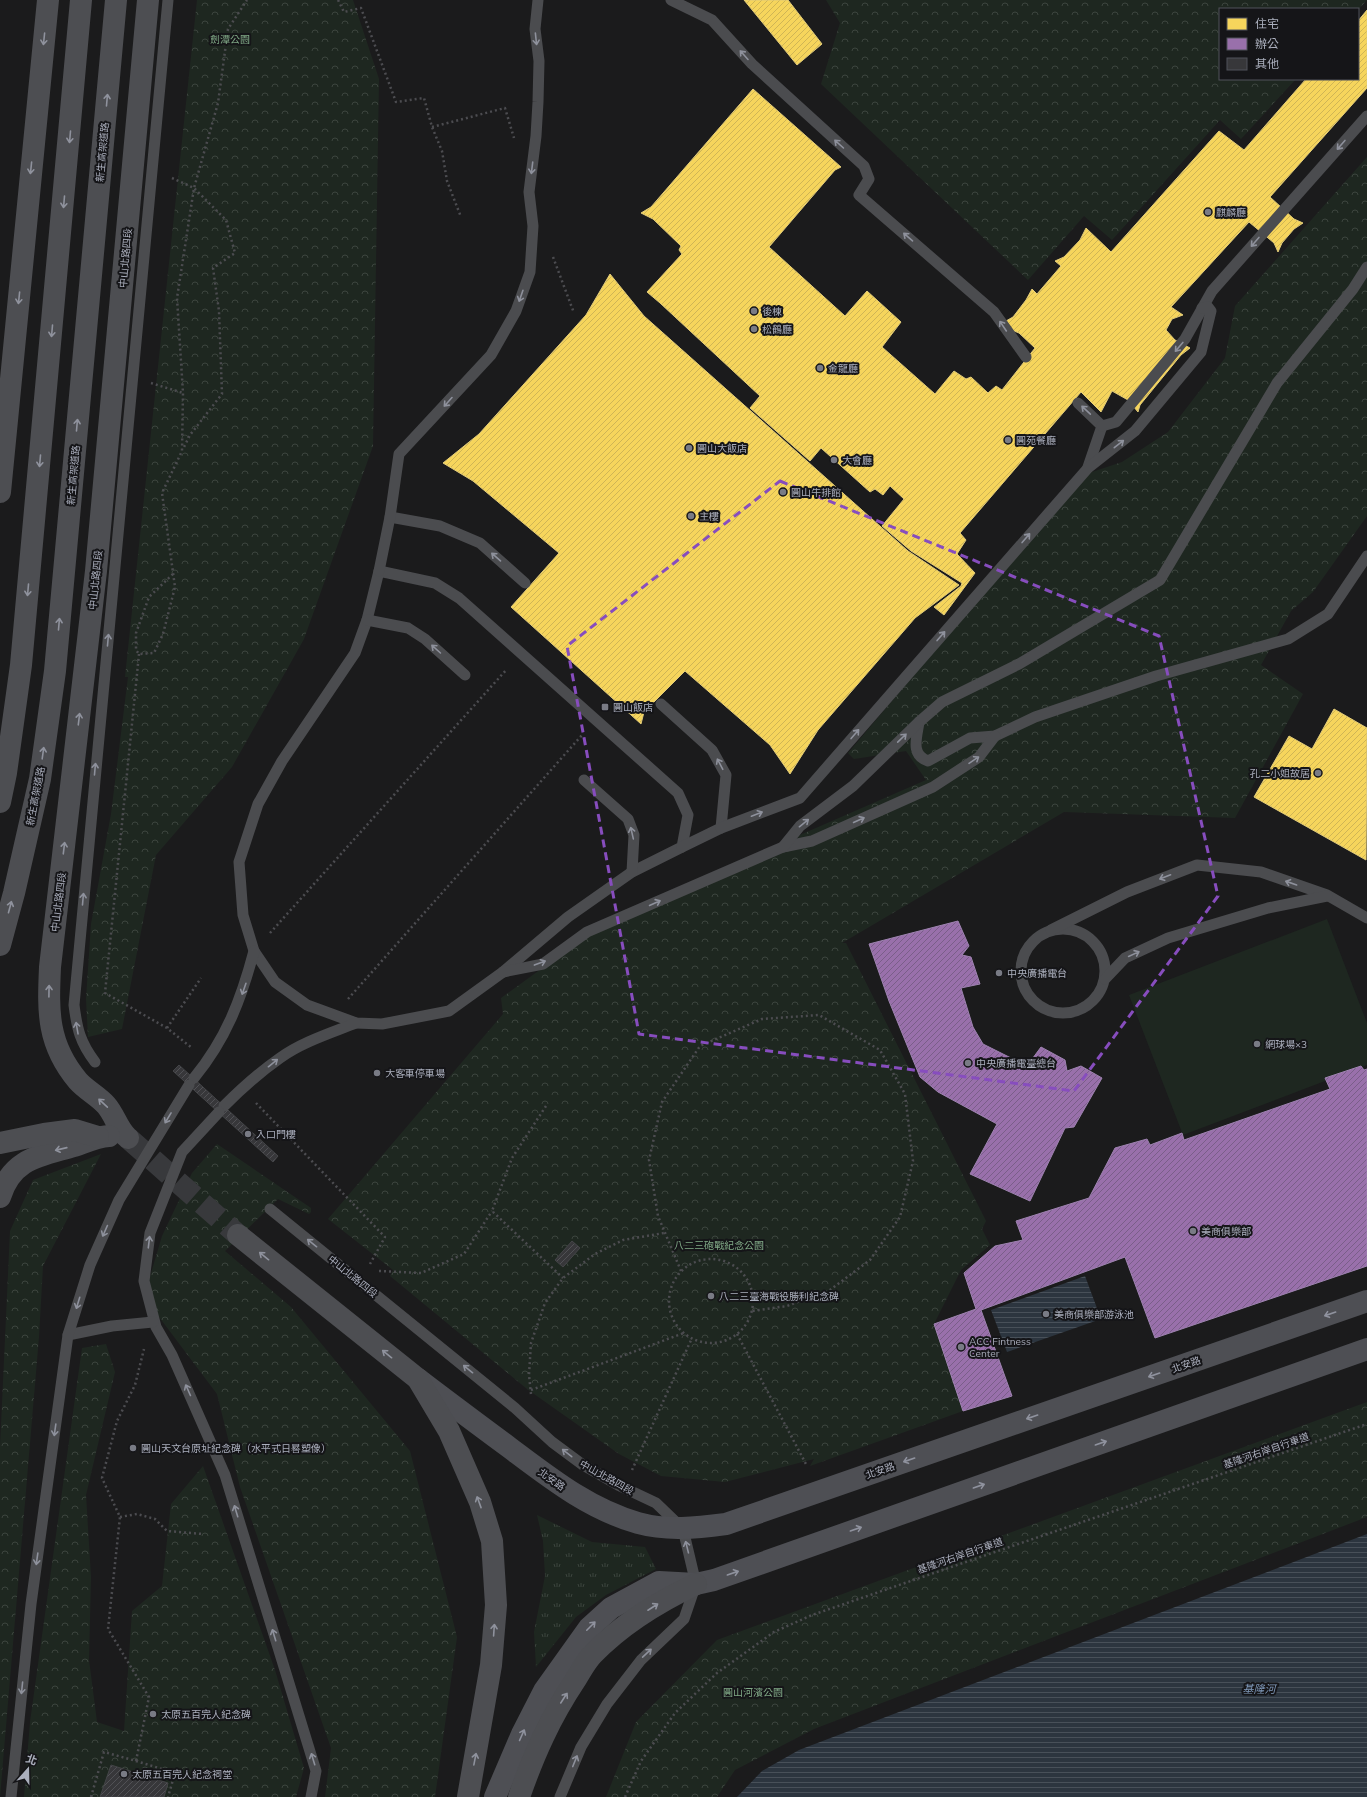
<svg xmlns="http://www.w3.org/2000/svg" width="1367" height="1797" font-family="Mulish,'Noto Sans TC',sans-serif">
<defs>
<pattern id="grass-tufts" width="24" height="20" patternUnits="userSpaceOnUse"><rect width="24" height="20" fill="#1e2720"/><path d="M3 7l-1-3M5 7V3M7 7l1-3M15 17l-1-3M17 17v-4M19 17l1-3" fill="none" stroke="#3c443e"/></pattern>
<pattern id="forest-crowns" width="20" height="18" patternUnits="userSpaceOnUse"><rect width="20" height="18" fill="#1e2720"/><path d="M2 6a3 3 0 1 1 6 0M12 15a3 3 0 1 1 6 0" fill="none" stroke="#3c443e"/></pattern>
<pattern id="water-rules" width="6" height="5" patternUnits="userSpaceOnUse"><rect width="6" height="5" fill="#2c353f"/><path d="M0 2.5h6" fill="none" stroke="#485059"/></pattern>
<pattern id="homes-hatch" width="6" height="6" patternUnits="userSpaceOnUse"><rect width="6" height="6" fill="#f6d55c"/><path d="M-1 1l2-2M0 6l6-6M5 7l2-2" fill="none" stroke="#cfb555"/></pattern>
<pattern id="offices-hatch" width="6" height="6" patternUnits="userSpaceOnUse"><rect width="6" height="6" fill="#9970ab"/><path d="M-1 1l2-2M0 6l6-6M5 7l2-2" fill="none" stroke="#7a5e89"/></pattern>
<pattern id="building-hatch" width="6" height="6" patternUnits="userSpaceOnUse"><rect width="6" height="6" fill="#37373a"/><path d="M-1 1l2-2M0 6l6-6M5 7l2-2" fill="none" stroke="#515155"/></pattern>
</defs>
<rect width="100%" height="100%" fill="#1b1b1c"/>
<path fill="url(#grass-tufts)" d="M537,1515l55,27 53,5 11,22 -50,26 -30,22 -40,50 -2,-35 11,-56 -2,-35z"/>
<g fill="url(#forest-crowns)">
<path d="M197,0h156l26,79 -6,367 -69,193 -72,128 -76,88 -34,174 -34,8 -2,-38 5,-75 20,-110 17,-137h-3z"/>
<path d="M826,0h541l-9,10 -138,-1v70h76l-55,60 -21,-19 -108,120 -28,-24 -56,64 -207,-196 19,-61z"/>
<path d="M1367,157v359l-54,76 -22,19 -30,54 42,29 -68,124 -171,-6 -222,131h4l140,278 -4,8 8,16 -29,25 -27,54 29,87 -153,55 4,-7 -89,23 -64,-6 -42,-22 -92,-65 -137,-113 3,-6 -65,-51 175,-205 -2,-16 113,-82 312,-136 -20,-29 -52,8 -6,-6 235,-278 39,-13 46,-30 57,-74 10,-52z"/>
<path d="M217,1144l94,64v4l-2,2 -31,-15 -53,52 66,56 119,144 47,186 -22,160h-110l6,-49 -91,-261 -23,-93 -73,-97 18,-61 30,-63z"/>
<path d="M101,1154l-58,112 -4,71 -39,460v-350l10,-216 23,-51z"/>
<path d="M106,1344l9,28 -29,123 5,82 -2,83 8,62 27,9 8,-120 30,-25 9,-82 32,-38 72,204 29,98 -8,29h-272l6,-75 52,-374z"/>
<path d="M1367,1402v115l-553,212 -79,41 -18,27h-111l30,-75 81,-82z"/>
</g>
<path fill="#1e2720" d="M1327,919l40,104v42l-184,70 -54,-140z"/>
<g fill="url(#water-rules)">
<path d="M1085,1276l16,43 -94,33 -16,-42z"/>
<path d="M1367,1534v263h-630l25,-26 37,-21z"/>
</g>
<g fill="url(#homes-hatch)" stroke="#e0ca79">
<path d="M744,0h44l34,44 -25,21z"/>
<path d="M1367,10v78l-97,109 24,22 9,4 -9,6 -12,14 -4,9 -4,-9 -25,-21 -78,85 12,8 -11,4 -6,11 9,10 15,8 -9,7 -41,50 -2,7 -10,-12 -16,-9 -11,21 -20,-20 -121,141 6,7 -9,14 18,19 -31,42 -10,-8 27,-21 1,-3 -51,-32 -29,-25 22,-27 -14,-13 -7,9 -8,-6 -5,3 -49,-44 -11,13 -60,-53 10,-12 -100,-93 -13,-11 35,-38 -3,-4 2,-4 -28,-27 -12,-6 10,-6 102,-118 88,78 -6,3 -66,77 76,69 22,-25 34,31 -19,25 53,47 19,-23 12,8 5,-2 17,16 8,-7 6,4 33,-42 -16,-15 -20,-8 14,-8 13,-17 6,-11 5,5 24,-28 -6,-5 9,-4 16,-17 6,-12 25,24 108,-121 25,19 62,-71h52v-58z"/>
<path d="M610,274l34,42 264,235 51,34 -44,33 -97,112 -28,44 -20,-29 -85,-74 -41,41 -3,12 -130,-117 48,-54 -86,-72 -30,-18 36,-29 107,-119z"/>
<path d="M1334,709l33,19 -1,132 -112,-63 35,-61 23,13z"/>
</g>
<g fill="url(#offices-hatch)" stroke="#9e83b0">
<path d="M958,921l11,25 -7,9 9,2 9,27 -19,4 12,39 10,17 44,22 14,-19 24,13 2,11 14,-5 21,12 -28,49 -9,1 -35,73 -60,-27 27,-50 -59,-32 -18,-15 -31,-76 -20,-57z"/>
<path d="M1361,1066l3,4 3,-1v197l-212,72 -30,-81 -144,53 31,86 -49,15 -29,-87 42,-15 -12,-36 31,-27 28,-6 -7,-19 73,-23 26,-50 32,-9 3,6 32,-12 2,7 146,-51 -5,-11z"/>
</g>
<g fill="url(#building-hatch)" stroke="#444548">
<path d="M179,1065l99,91 -5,6 -100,-91z"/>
<path d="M572,1241l8,7 -17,19 -8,-7z"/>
<path d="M111,1765l57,18 -4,14h-64z"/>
</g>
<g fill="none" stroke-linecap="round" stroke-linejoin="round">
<path stroke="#38393c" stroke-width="22" stroke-dasharray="22 11" stroke-linecap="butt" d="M128,1138l110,97"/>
<g stroke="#4c4c50" stroke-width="2.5" stroke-dasharray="2 3" stroke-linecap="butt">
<path d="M338,0l6,12 17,-4 35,94 28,-4 8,29 10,24 5,30 14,36"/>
<path d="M432,127l73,-19 9,30"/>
<path d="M172,178l22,10 32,32 9,33 -22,15 6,43 3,83 -32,41 -7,14"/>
<path d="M553,257l21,56"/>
<path d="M151,383l32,10"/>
<path d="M173,574l-24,23 -13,36v17l3,4 15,-1 9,-19 12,-47 -13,-94 20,-42 1,-58 -6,-95 17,-110 24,-85 10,-74 19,-29"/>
<path d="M139,654l-34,339 62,35 25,20"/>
<path d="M270,933l237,-264"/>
<path d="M348,999l234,-264"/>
<path d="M167,1028l34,-50"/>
<path d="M256,1103l129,134 -15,27"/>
<path d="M546,1106l-34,52 -20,53 71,67"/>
<circle cx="711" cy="1301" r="42"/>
<path d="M379,1271l42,2 43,-19 28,-43"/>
<path d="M681,1271l-23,-55 -9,-56 13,-58 38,-56 62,-27 57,-4 61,35 25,44 8,67 -13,56 -30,43 -40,30 -43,16 -35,5"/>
<path d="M737,1334l70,132"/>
<path d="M531,1390l153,-57"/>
<path d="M531,1394l-2,-19 2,-32 14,-40 18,-25 32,-24 28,-14 41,-7"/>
<path d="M632,1470l60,-132"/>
<path d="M120,1517l17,-3 18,5 12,12 36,3"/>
<path d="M136,1761l39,12 -7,24"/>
<path d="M91,1797l13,-45 32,9 13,-64 -41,-68 12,-112 -18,-39 15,-57 18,-36 9,-36"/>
<path d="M625,1797l16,-36 34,-48 42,-40 57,-41 38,-17 555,-191"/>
</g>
<g stroke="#4b4c4f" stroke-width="11">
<path d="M671,0l41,20 40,44 112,102 5,13 -10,16 135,117 32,45"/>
<path d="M1078,403l24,23 -14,41"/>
<path d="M1102,426l14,-4 69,-83 27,-48 155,-175"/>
<path d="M390,517l50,9 40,17 45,40"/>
<path d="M379,571l56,12 24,15 219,195 10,22 -6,32 -50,25 -64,45 -65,55 -54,39 -67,13 -26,-1 -49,-18 -32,-23 -21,-31 -11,-36 -4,-53 19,-58 24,-43 73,-108 12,-33z"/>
<path d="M379,571l11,-54 9,-63 92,-99 25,-44 14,-39 3,-46 -4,-34 7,-56 2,-34 1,-41 -4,-32 3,-29"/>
<path d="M367,620l41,8 17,11 40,36"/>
<path d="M661,704l51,46 14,25 -5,53 -39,19"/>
<path d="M919,722c-2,15 -9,33 9,39l42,-23 25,-2 40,-19 121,-41 132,-37 40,-25 39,-58"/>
<path d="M584,780l44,39 6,16 -2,37"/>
<path d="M721,828l79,-30 288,-330 47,-37 66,-79 10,-41 -3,-4 -6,1"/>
<path d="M783,847l29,-6 121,-54 46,-30 16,-21"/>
<circle cx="1063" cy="971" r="42"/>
<path d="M1051,930l76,-38 70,-27 64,7 66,23 40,23"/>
<path d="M503,972l40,-8 44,-32 196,-85 17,-21 53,-40 66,-64 23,-20 77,-38 141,-84 117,-197 76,-94 14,-22"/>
<path d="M1105,979l20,-21 43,-20 100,-30 59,-12"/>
<path d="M95,1062c-15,-20 -18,-33 -21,-57l94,-1005"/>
<path d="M194,1078c32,-39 47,-78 60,-127"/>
<path d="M224,1106c17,-17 36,-34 56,-48 22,-16 51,-25 76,-35"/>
<path d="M219,1112l-37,40 -32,81 -6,48 12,46 16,28 53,120 91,296 -5,26"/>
<path d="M270,1209l245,199 37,34 31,23 35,20 38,18 27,26 13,55 -12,35 -43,41 -34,44 -26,43 -21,50"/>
<path d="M68,1335l44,-9 41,-4"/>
<path d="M11,1797l20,-193 37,-269 22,-70 29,-65 70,-115"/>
</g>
<g stroke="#4e4f54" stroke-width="22">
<path d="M418,1379c30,23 61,46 92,69 40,30 79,61 128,75 29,8 58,5 88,1l641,-223"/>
<path d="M495,1797l27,-63 22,-43 45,-63 22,-20 48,-26 37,2 18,-4 653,-231"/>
</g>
<g stroke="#4d4e52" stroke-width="22">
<path d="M0,492l48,-492"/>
<path d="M128,1138c-10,-8 -13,-23 -22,-33 -8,-9 -20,-15 -28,-24 -31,-37 -30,-69 -28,-114l46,-396 52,-571"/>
<path d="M0,1197c12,-39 40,-41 74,-51 12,-4 22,-9 35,-10"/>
<path d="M238,1235l180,144 31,52 31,71 12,39 4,64 -5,60 -23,132"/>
</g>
<g stroke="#4d4e52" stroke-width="22">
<path d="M0,802l6,-29 15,-108 60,-665"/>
<path d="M0,945l14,-52 26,-114 15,-108 61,-671"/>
<path d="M0,1143l44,-9 31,-4 23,7"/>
<path d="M519,1797c15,-43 31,-79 57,-118 5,-8 10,-18 17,-25 29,-30 65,-52 103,-70"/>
</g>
</g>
<defs><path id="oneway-shaft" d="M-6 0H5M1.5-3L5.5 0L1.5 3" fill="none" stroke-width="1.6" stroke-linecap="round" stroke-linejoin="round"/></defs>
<g stroke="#8f929d">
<use href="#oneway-shaft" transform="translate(44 39) rotate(96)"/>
<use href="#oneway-shaft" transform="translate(107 100) rotate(-85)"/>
<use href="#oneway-shaft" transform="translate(70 137) rotate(95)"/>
<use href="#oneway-shaft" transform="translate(31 168) rotate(96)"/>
<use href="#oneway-shaft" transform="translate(64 202) rotate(95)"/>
<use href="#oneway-shaft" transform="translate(19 298) rotate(96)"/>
<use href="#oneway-shaft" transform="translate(52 331) rotate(95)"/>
<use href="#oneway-shaft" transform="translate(77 425) rotate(-85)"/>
<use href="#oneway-shaft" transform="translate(40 461) rotate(95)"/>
<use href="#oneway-shaft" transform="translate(28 590) rotate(95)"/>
<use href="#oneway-shaft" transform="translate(59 624) rotate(-85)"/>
<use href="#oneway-shaft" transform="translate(79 719) rotate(-83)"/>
<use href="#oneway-shaft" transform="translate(43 753) rotate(-82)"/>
<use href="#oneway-shaft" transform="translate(64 848) rotate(-83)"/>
<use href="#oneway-shaft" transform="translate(10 907) rotate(-75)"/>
<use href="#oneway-shaft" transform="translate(49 991) rotate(-89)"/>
<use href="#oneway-shaft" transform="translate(103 1103) rotate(-137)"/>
<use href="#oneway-shaft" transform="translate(61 1149) rotate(167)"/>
<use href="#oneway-shaft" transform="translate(264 1256) rotate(-141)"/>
<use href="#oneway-shaft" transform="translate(387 1354) rotate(-141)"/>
<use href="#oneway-shaft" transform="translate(479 1502) rotate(-110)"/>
<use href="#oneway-shaft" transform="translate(653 1607) rotate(-33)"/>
<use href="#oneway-shaft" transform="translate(494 1630) rotate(-86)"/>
<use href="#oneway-shaft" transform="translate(564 1698) rotate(-57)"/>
<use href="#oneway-shaft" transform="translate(475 1759) rotate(-79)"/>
</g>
<g stroke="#8e919c">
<use href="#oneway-shaft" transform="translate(536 39) rotate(84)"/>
<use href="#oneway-shaft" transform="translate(744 55) rotate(-132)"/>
<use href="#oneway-shaft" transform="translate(839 144) rotate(-138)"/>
<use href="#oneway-shaft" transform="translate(1341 145) rotate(131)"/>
<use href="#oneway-shaft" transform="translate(532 168) rotate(97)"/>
<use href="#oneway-shaft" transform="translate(908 237) rotate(-139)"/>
<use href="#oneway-shaft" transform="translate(1255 242) rotate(131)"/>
<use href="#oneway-shaft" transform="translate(521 296) rotate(109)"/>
<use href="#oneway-shaft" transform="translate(1003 326) rotate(-124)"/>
<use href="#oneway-shaft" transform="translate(1179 347) rotate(130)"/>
<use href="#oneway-shaft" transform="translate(448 402) rotate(132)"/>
<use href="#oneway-shaft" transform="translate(1086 410) rotate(-137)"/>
<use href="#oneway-shaft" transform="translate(1119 444) rotate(-38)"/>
<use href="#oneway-shaft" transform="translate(1026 538) rotate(-49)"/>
<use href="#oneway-shaft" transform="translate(496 557) rotate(-139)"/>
<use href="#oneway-shaft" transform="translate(941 636) rotate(-49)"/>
<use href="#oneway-shaft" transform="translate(108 640) rotate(-85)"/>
<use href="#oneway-shaft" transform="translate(436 649) rotate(-138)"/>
<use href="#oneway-shaft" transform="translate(855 734) rotate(-49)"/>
<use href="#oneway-shaft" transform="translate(902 738) rotate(-44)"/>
<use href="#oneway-shaft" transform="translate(974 760) rotate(-34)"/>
<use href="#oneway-shaft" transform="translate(720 764) rotate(-118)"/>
<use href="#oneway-shaft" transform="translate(95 769) rotate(-85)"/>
<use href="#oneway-shaft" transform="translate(757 814) rotate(-21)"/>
<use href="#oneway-shaft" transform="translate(859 820) rotate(-24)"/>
<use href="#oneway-shaft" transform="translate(804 823) rotate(-39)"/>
<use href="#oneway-shaft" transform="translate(632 833) rotate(-103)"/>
<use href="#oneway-shaft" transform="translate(1165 877) rotate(159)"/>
<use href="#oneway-shaft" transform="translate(1291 883) rotate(-161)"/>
<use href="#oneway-shaft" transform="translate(83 899) rotate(-85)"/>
<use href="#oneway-shaft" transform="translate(655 903) rotate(-24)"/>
<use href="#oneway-shaft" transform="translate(1134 954) rotate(-25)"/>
<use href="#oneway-shaft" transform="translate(540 963) rotate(-20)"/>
<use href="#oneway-shaft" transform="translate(244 989) rotate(109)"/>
<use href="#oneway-shaft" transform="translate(77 1028) rotate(-100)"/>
<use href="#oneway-shaft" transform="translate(273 1063) rotate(-39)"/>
<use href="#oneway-shaft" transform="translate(168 1118) rotate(121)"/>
<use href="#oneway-shaft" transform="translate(105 1231) rotate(114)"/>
<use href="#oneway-shaft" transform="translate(149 1242) rotate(-83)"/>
<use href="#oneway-shaft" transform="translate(312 1243) rotate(-141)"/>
<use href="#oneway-shaft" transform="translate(78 1303) rotate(107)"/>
<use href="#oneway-shaft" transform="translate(468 1369) rotate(-141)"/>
<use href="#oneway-shaft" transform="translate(188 1390) rotate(-114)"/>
<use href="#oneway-shaft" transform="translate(55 1430) rotate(98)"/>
<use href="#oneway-shaft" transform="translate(567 1453) rotate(-142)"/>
<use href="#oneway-shaft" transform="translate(236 1511) rotate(-107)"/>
<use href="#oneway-shaft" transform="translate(687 1547) rotate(-104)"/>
<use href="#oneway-shaft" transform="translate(37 1559) rotate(98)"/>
<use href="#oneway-shaft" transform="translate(274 1635) rotate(-107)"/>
<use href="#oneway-shaft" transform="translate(647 1653) rotate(-43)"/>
<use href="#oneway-shaft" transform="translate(22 1688) rotate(96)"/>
<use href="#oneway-shaft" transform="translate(313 1759) rotate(-107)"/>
<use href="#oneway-shaft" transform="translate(575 1761) rotate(-68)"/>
</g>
<g stroke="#8f929e">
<use href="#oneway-shaft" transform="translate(1330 1314) rotate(161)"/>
<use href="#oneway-shaft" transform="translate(1154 1375) rotate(161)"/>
<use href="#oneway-shaft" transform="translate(1032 1417) rotate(161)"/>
<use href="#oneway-shaft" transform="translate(1101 1443) rotate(-19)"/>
<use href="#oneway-shaft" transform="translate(909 1460) rotate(161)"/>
<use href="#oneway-shaft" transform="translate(979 1486) rotate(-19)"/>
<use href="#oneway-shaft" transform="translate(856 1529) rotate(-19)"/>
<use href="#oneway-shaft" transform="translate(733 1573) rotate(-19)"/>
<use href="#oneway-shaft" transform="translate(591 1626) rotate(-45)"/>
<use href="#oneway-shaft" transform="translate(522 1735) rotate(-66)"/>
</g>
<path fill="none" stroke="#874dbe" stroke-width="3" stroke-dasharray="8 5" stroke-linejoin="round" d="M780,481l379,155 59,260 -144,195 -435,-57 -72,-388z"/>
<g fill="#797b85" stroke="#151518" stroke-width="1.5">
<circle cx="1208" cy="212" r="4"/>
<circle cx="754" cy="311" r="4"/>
<circle cx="754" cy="329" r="4"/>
<circle cx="820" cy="368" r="4"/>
<circle cx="1008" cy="440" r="4"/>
<circle cx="689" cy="448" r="4"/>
<circle cx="834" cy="460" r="4"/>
<circle cx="783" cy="492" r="4"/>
<circle cx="691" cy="516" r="4"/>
<rect x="601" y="703" width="8" height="8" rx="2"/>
<circle cx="1318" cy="773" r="4"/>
<circle cx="999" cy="973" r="4"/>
<circle cx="1257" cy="1044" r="4"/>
<circle cx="968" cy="1063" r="4"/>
<circle cx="377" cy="1073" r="4"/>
<circle cx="248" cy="1134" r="4"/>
<circle cx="1193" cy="1231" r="4"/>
<circle cx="711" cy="1296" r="4"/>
<circle cx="1046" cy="1314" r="4"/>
<circle cx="961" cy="1347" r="4"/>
<circle cx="133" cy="1448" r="4"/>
<circle cx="153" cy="1714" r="4"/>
<circle cx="124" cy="1774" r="4"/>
</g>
<g text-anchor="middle" stroke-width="4" stroke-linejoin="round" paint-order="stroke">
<g font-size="10" fill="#81aa87" stroke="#151518">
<text x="230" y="43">劍潭公園</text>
<text x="719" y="1249">八二三砲戰紀念公園</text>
<text x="753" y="1696">圓山河濱公園</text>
</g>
<g font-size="10" fill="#abafbd" stroke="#151518">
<text transform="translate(102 152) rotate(-85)" y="4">新生高架道路</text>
<text transform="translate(125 258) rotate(-85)" y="4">中山北路四段</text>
<text transform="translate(73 475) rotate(-85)" y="4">新生高架道路</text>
<text transform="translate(95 580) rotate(-84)" y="4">中山北路四段</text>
<text transform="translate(35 796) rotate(-79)" y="4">新生高架道路</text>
<text transform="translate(58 902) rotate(-83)" y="4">中山北路四段</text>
<text transform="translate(353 1276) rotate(39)" y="4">中山北路四段</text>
<text transform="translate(1186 1364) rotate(-19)" y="4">北安路</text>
<text transform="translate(1266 1450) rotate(-19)" y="4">基隆河右岸自行車道</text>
<text transform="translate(880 1470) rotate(-19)" y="4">北安路</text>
<text transform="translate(607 1477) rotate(29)" y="4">中山北路四段</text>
<text transform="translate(552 1479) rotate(35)" y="4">北安路</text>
<text transform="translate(960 1555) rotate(-19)" y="4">基隆河右岸自行車道</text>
</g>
<g font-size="10" fill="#abafbd" stroke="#151518" text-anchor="start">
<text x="1216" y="216">麒麟廳</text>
<text x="762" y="315">後棟</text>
<text x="762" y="333">松鶴廳</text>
<text x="828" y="372">金龍廳</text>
<text x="1016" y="444">圓苑餐廳</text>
<text x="697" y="452">圓山大飯店</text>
<text x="842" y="464">大會廳</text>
<text x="791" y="496">圓山牛排館</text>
<text x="699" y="520">主樓</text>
<text x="613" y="711">圓山飯店</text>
<text x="1310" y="777" text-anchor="end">孔二小姐故居</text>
<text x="1007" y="977">中央廣播電台</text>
<text x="1265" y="1048">網球場×3</text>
<text x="976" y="1067">中央廣播電臺總台</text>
<text x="385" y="1077">大客車停車場</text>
<text x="256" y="1138">入口門樓</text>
<text x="1201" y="1235">美商俱樂部</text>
<text x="719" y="1300">八二三臺海戰役勝利紀念碑</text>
<text x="1054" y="1318">美商俱樂部游泳池</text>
<text x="969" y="1345">ACC Fintness<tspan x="969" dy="12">Center</tspan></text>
<text x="141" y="1452">圓山天文台原址紀念碑（水平式日晷塑像）</text>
<text x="161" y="1718">太原五百完人紀念碑</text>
<text x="132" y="1778">太原五百完人紀念祠堂</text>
</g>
<g font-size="11" font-style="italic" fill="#809abb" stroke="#151518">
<text x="1259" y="1693">基隆河</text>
</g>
</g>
<rect x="1219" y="8" width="140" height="72" fill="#151518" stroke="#51535a"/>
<rect x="1227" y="18" width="20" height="12" fill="#f6d55c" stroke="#51535a"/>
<text x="1255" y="28" font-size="12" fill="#abafbd">住宅</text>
<rect x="1227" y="38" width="20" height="12" fill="#9970ab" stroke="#51535a"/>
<text x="1255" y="48" font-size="12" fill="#abafbd">辦公</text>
<rect x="1227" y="58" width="20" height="12" fill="#37373a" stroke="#51535a"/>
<text x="1255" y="68" font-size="12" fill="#abafbd">其他</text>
<g transform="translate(28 1769) rotate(20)" stroke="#151518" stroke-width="3" paint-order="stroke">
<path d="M0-3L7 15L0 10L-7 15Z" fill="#abafbd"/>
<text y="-6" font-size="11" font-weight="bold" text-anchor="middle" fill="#abafbd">北</text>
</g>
</svg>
